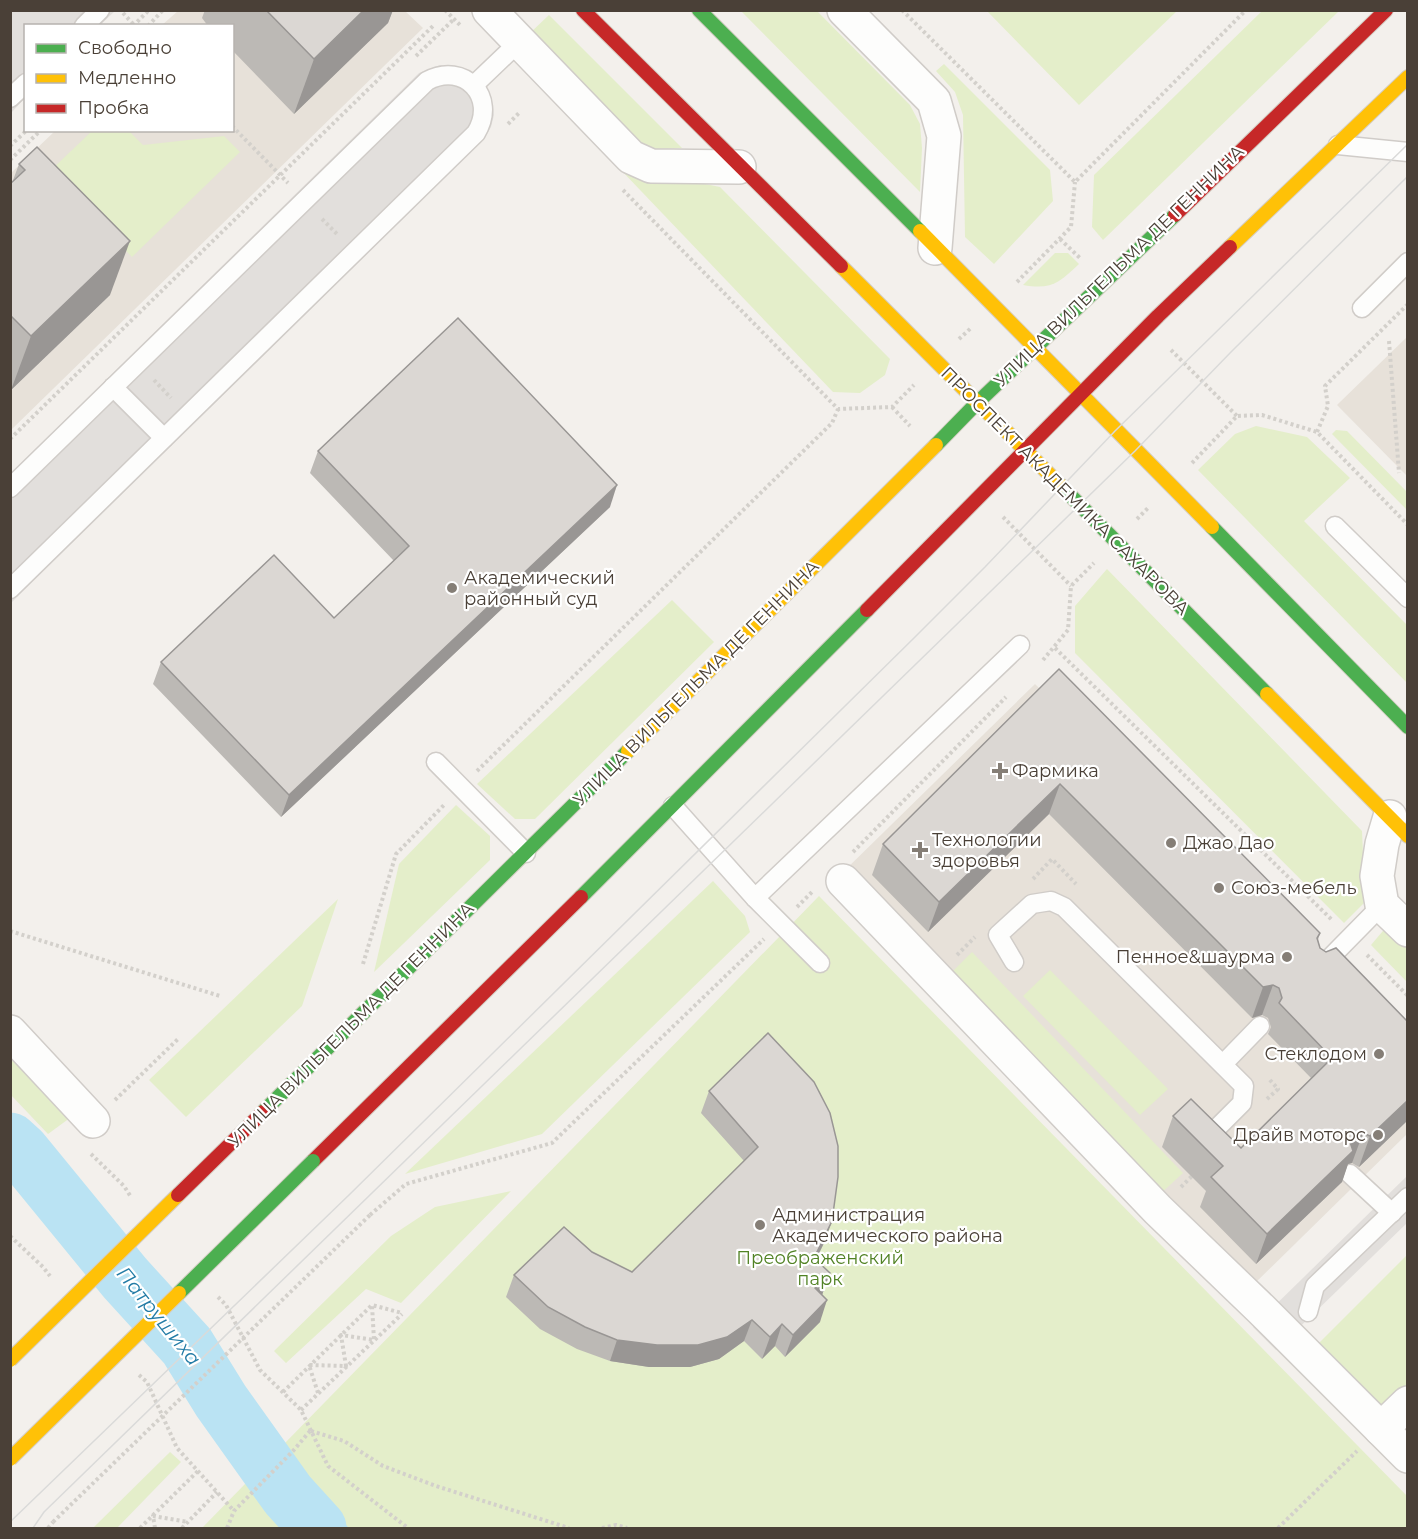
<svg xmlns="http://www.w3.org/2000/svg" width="1418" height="1539" font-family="Montserrat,sans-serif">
<rect width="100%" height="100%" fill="#f3f0ec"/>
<g fill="#e7e1d9">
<path d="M178,11h227l18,17 -412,402v-257l44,-42 177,-1v-104l-70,-1z"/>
<path d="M1407,337v139l-70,-71z"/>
<path d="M1035,684l372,366v84l-157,154 -411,-412z"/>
</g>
<g fill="#e4eeca">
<path d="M741,11h76l93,94 10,19 2,24 -2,44z"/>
<path d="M987,11h190l-98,94z"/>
<path d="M1262,11h77l-236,229 -11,-13 2,-52z"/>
<path d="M549,15l133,133 -29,1 -18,-7 -107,-107z"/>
<path d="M944,64l106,106 3,31 -59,63 -29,-27 -2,-122 -8,-23 -19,-21z"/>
<path d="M92,131h37l14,14 81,-9 16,16 -108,105 -83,-85z"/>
<path d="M620,169l41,6 59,12 170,172 -5,16 -25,18 -27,-1z"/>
<path d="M1055,253h13l11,11c-20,19 -28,26 -56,21z"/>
<path d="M1256,426l51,11 43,41 -46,43 103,104v58l-209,-213 37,-36z"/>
<path d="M1336,430l11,1 60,61v18l-75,-76z"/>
<path d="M1107,569l255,262 2,45 6,21 -26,26 -269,-270v-47z"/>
<path d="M672,600l42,42 -179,177h-20l-38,-35z"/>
<path d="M456,805l34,31v24l-116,112 25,-108z"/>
<path d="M713,881l32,35 5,16 -208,202 -137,40z"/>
<path d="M819,896l589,601 -1,31h-1205z"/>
<path d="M338,899l-36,107 -116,111 -37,-37z"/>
<path d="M1388,925l19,19v38l-36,-37z"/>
<path d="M972,952l211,221 -25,23 -214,-216z"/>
<path d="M1050,970l118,119 -28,26 -117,-119z"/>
<path d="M10,1045l68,67 -30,22 -37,-39z"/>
<path d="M511,1191l-110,112 -35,-14 -80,74 -12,-12 117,-115 44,-29z"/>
<path d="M1407,1255v191l-95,-96z"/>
<path d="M170,1452l11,10 -64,66h-24z"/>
</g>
<g fill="#e2dfdc">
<path d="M11,11h104l-15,14 -74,1 -1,72 -14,15z"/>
<path d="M440,65l28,6 19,20 5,9 2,15 -3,12 -7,12 -473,464v-130l408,-400z"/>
<path d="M1407,1176v47l-131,127 -23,-23z"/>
</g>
<path fill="#bae3f3" d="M237,1392l56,81 56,55h-51l-31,-31 -61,-75z"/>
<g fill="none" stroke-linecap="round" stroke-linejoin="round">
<path stroke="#bae3f3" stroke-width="57" d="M10,1141l11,10 104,127 62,68 34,55 67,94 30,33"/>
<defs>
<g id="lane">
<path d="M84,26l16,-16"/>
<path d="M474,85l45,-43"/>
<path d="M10,98l16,-15"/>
<path d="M1338,145l70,7"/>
<path d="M1362,308l46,-46"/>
<path d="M113,387l51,51"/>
<path d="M10,488l417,-407c37,-20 71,16 49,52l-466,456"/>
<path d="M1335,526l73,72"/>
<path d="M436,762l90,91"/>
<path d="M673,806l82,92 265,-253"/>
<path d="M755,898l65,65"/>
<path d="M1014,962l-16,-27 34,-31 19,-3 13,6 180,179 -2,17 -31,31 -10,-11"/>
<path d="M1320,968l62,-63"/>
<path d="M1223,1064l37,-38"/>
<path d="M1350,1174l42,39"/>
<path d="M1308,1312l7,-26 93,-89"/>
</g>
<g id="street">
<path d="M489,10l142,147 20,9 88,1"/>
<path d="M844,10l90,91 10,35 -9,112"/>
<path d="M1390,817l-8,27 -5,32 5,29 26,25"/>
<path d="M843,881l315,329 103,99 147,147"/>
<path d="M10,1032l83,89"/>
<path d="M1381,1429l27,-26"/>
</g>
<g id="fast">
<path d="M699,10l221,221"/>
<path d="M936,445l41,-42 198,-188"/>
<path d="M1060,485l207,209"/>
<path d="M1212,527l196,200"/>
<path d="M581,897l286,-287"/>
<path d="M263,1112l365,-361"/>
</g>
<g id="slow">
<path d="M920,231l292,296"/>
<path d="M1230,247l178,-170"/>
<path d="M841,266l219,219"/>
<path d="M1267,694l141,142"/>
<path d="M628,751l308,-306"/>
</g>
<g id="jam">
<path d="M583,10l258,256"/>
<path d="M1175,215l211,-205"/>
<path d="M867,610l291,-294 72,-69"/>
<path d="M313,1161l268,-264"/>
</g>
</defs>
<use href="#lane" stroke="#d0ccc8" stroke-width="21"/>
<use href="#street" stroke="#d0ccc8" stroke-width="36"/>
<use href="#fast" stroke="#d4cec4" stroke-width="16"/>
<use href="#slow" stroke="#d4cec4" stroke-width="16"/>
<use href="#jam" stroke="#d4cec4" stroke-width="16"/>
<g stroke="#d3d0cb" stroke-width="4" stroke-dasharray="3 3" stroke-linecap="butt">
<path d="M445,10l15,15"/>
<path d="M902,10l173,172 171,-172"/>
<path d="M123,13l11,12"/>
<path d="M133,26l16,-16"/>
<path d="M148,26l15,-16"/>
<path d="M416,56l38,-37"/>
<path d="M508,124l11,-11"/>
<path d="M232,126l56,57"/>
<path d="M10,146l17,-16"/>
<path d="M10,160l31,-30"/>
<path d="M623,190l215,219 54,-2 22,-22"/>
<path d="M322,219l16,16"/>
<path d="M1060,239l21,20"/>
<path d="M1017,282l54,-55 4,-45"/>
<path d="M959,339l12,-11"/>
<path d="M1389,341l10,132"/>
<path d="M1171,350l66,66"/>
<path d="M154,380l17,18"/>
<path d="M892,407l18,19"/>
<path d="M1317,432l11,-26 -3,-20 83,-82"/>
<path d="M10,439l423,-413"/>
<path d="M1192,463l45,-47 25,-1 55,17 91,93"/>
<path d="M1003,517l68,69"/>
<path d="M1137,519l12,-12"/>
<path d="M1055,648l277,272"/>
<path d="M1043,660l25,-30 3,-44 23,-23"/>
<path d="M477,771l355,-348 6,-14"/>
<path d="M853,852l153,-155"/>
<path d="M1033,879l19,-20 24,25"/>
<path d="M797,907l16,-16"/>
<path d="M10,931l210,65"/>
<path d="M957,955l18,-18"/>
<path d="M1367,955l41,41"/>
<path d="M363,964l33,-110 49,-50"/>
<path d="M1267,1099l11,-10 -9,-10"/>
<path d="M115,1100l63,-61"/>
<path d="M91,1154l33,32 7,11"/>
<path d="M1181,1187l14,-14"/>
<path d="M370,1215l36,-31 146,-41 212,-204"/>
<path d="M10,1236l33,31 7,9"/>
<path d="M218,1297l8,8 34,65 41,40 27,56 80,62"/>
<path d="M139,1375l8,7 30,66 57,63"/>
<path d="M283,1392l89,-87"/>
<path d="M318,1393l-9,-28 37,1 -5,-31 33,5 -2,-35 30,8"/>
<path d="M301,1410l101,-96"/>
<path d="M311,1431l33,10 39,25 53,20 133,42"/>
<path d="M48,1528l5,-6"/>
<path d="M140,1528l58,-57"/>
<path d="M155,1528l-2,-12 35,6"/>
<path d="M182,1528l35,-36"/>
<path d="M227,1528l7,-17 59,-60 17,-20"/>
<path d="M602,1528l14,-3 11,3"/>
<path d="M1278,1528l79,-77"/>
</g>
<use href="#lane" stroke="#fdfdfc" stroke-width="18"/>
<use href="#street" stroke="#fdfdfc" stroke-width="33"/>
<use href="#fast" stroke="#4caf50" stroke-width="14"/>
<use href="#slow" stroke="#ffc107" stroke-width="14"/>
<use href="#jam" stroke="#c62828" stroke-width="14"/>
<g stroke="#dadad9" stroke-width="1.5">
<path d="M10,1522l339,-327 565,-557 71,-71 130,-136 293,-287"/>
<path d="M33,1528l11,-16 1091,-1061 96,-99 177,-176"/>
</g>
<defs>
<path id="fast-bridge" d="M179,1293l134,-132"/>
<g id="slow-bridge">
<path d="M10,1360l168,-165"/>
<path d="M10,1459l169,-166"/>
</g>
<path id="jam-bridge" d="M178,1195l85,-83"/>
</defs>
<use href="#fast-bridge" stroke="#d4cec4" stroke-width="16" stroke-linecap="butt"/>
<use href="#slow-bridge" stroke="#d4cec4" stroke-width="16" stroke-linecap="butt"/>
<use href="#jam-bridge" stroke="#d4cec4" stroke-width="16" stroke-linecap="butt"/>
<path stroke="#d3d0cb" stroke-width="4" stroke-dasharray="3 3" stroke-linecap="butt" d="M53,1522l317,-307"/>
<use href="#fast-bridge" stroke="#4caf50" stroke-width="14"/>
<use href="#slow-bridge" stroke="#ffc107" stroke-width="14"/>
<use href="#jam-bridge" stroke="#c62828" stroke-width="14"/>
</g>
<g fill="#bcb9b5">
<path d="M205,10h188l-5,13 -94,91 -62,-64v-24h-24l-6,-8z"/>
<path d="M37,147l73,148 -99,95 -1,-1v-205l2,-1 7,-19z"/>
<path d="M318,451l292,56 -329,310 -128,-133 8,-22 173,-44 60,-57 -84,-88z"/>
<path d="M1059,669l261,264 -2,7 2,8 87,173 -48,46 -7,-4 -4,1 -6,18 -86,82 -56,-57 6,-16 -44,-44 11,-31 68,32 70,-70 -43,-44 3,-7 -3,-9 -6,-3 -10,3 -203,-204 -121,118 -56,-57 11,-31z"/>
<path d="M768,1033l56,210 -8,17 14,13 -8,22 -2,27 -35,35 -10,-11 -13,13 -18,-18 -25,18 -29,8h-41l-39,-6 -33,-12 -37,-20 -34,-32 8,-22 78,-23 40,20 112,-111 -43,-48 8,-22z"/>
</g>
<g fill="#999694">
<path d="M364,10h29l-5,13 -94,91 20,-55z"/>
<path d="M130,241l-20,54 -99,95 20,-54z"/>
<path d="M617,485l-7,22 -329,310 8,-22z"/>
<path d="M1060,784l-11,30 -121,118 11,-30z"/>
<path d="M1273,985l-11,30 -10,3 11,-31z"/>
<path d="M1407,1101v20l-48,46 11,-31z"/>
<path d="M1363,1133l-11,30 -4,1 -6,18 -86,82 11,-30 83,-92 3,-6z"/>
<path d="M832,1221l-8,22 -18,36 8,-21z"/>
<path d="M830,1273l-8,22 -7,-7z"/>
<path d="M827,1300l-7,22 -35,35 8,-22z"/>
<path d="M752,1320l-8,21 -25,18 -29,8h-41l-39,-6 7,-21z"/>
<path d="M782,1324l-7,22 -13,13 8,-22z"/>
</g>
<g fill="#dbd7d3" stroke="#999694" stroke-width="1.5">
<path d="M266,10h98l-50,49z"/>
<path d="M37,147l93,94 -99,95 -21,-21v-131l15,-14 -6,-6z"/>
<path d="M458,318l159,167 -328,310 -128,-133 113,-107 60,63 75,-72 -91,-95z"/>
<path d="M1059,669l261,264 -3,5 3,10 6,4 10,-4 71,73v80l-37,35 -7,-3 -10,3 -3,6 3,9 -86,83 -56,-57 12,-11 -50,-50 18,-17 50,49 91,-90 -53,-55 3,-5 -3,-10 -6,-3 -10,2 -203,-203 -121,118 -56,-58z"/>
<path d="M768,1033l46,49 16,31 8,33v31l-6,44 -18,37 16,15 -15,15 12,12 -34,35 -11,-11 -12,13 -18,-17 -25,17 -29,8h-41l-40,-5 -32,-13 -37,-20 -34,-32 50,-48 28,25 40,20 126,-125 -49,-56z"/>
</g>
<g fill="#857e76" stroke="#fff" stroke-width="2">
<circle cx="452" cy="588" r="6"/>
<path d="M997 762h6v6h6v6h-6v6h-6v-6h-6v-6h6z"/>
<circle cx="1171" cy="843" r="6"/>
<path d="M917 841h6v6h6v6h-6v6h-6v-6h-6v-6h6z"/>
<circle cx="1219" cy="888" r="6"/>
<circle cx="1287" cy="957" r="6"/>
<circle cx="1379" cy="1054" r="6"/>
<circle cx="1378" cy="1135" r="6"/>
<circle cx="760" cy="1225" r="6"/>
</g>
<g text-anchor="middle" stroke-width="4.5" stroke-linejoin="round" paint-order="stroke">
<g font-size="18" fill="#4a4037" stroke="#fff">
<text transform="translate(1119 266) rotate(-44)" y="6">УЛИЦА ВИЛЬГЕЛЬМА ДЕ ГЕННИНА</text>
<text transform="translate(1065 491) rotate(45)" y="6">ПРОСПЕКТ АКАДЕМИКА САХАРОВА</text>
<text transform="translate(696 683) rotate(-45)" y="6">УЛИЦА ВИЛЬГЕЛЬМА ДЕ ГЕННИНА</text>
<text transform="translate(351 1025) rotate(-45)" y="6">УЛИЦА ВИЛЬГЕЛЬМА ДЕ ГЕННИНА</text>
</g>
<g font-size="18" fill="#4a4037" stroke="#fff" text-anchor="start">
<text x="464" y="584">Академический<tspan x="464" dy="21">районный суд</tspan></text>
<text x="1012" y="777">Фармика</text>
<text x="932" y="846">Технологии<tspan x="932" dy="21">здоровья</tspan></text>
<text x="1183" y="849">Джао Дао</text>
<text x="1231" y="894">Союз-мебель</text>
<text x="1275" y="963" text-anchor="end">Пенное&amp;шаурма</text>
<text x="1367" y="1060" text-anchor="end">Стеклодом</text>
<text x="1366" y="1141" text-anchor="end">Драйв моторс</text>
<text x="772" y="1221">Администрация<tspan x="772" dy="21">Академического района</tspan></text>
</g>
<g font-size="18" fill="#518224" stroke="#fff">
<text x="820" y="1264">Преображенский<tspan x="820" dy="21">парк</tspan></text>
</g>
<g font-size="20" font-style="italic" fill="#237ca6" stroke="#fff">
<text transform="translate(159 1316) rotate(51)" y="7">Патрушиха</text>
</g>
</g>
<rect width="1418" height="1539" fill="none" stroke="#4a4037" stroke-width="24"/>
<rect x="24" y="24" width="210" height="108" fill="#ffffff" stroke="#b7b3af" stroke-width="1.5"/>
<rect x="36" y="44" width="30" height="9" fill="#4caf50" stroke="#b7b3af" stroke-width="1.5"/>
<text x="78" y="54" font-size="18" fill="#4a4037">Свободно</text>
<rect x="36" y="74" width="30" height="9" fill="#ffc107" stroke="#b7b3af" stroke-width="1.5"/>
<text x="78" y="84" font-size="18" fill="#4a4037">Медленно</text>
<rect x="36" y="104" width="30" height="9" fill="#c62828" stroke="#b7b3af" stroke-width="1.5"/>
<text x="78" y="114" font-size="18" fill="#4a4037">Пробка</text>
</svg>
